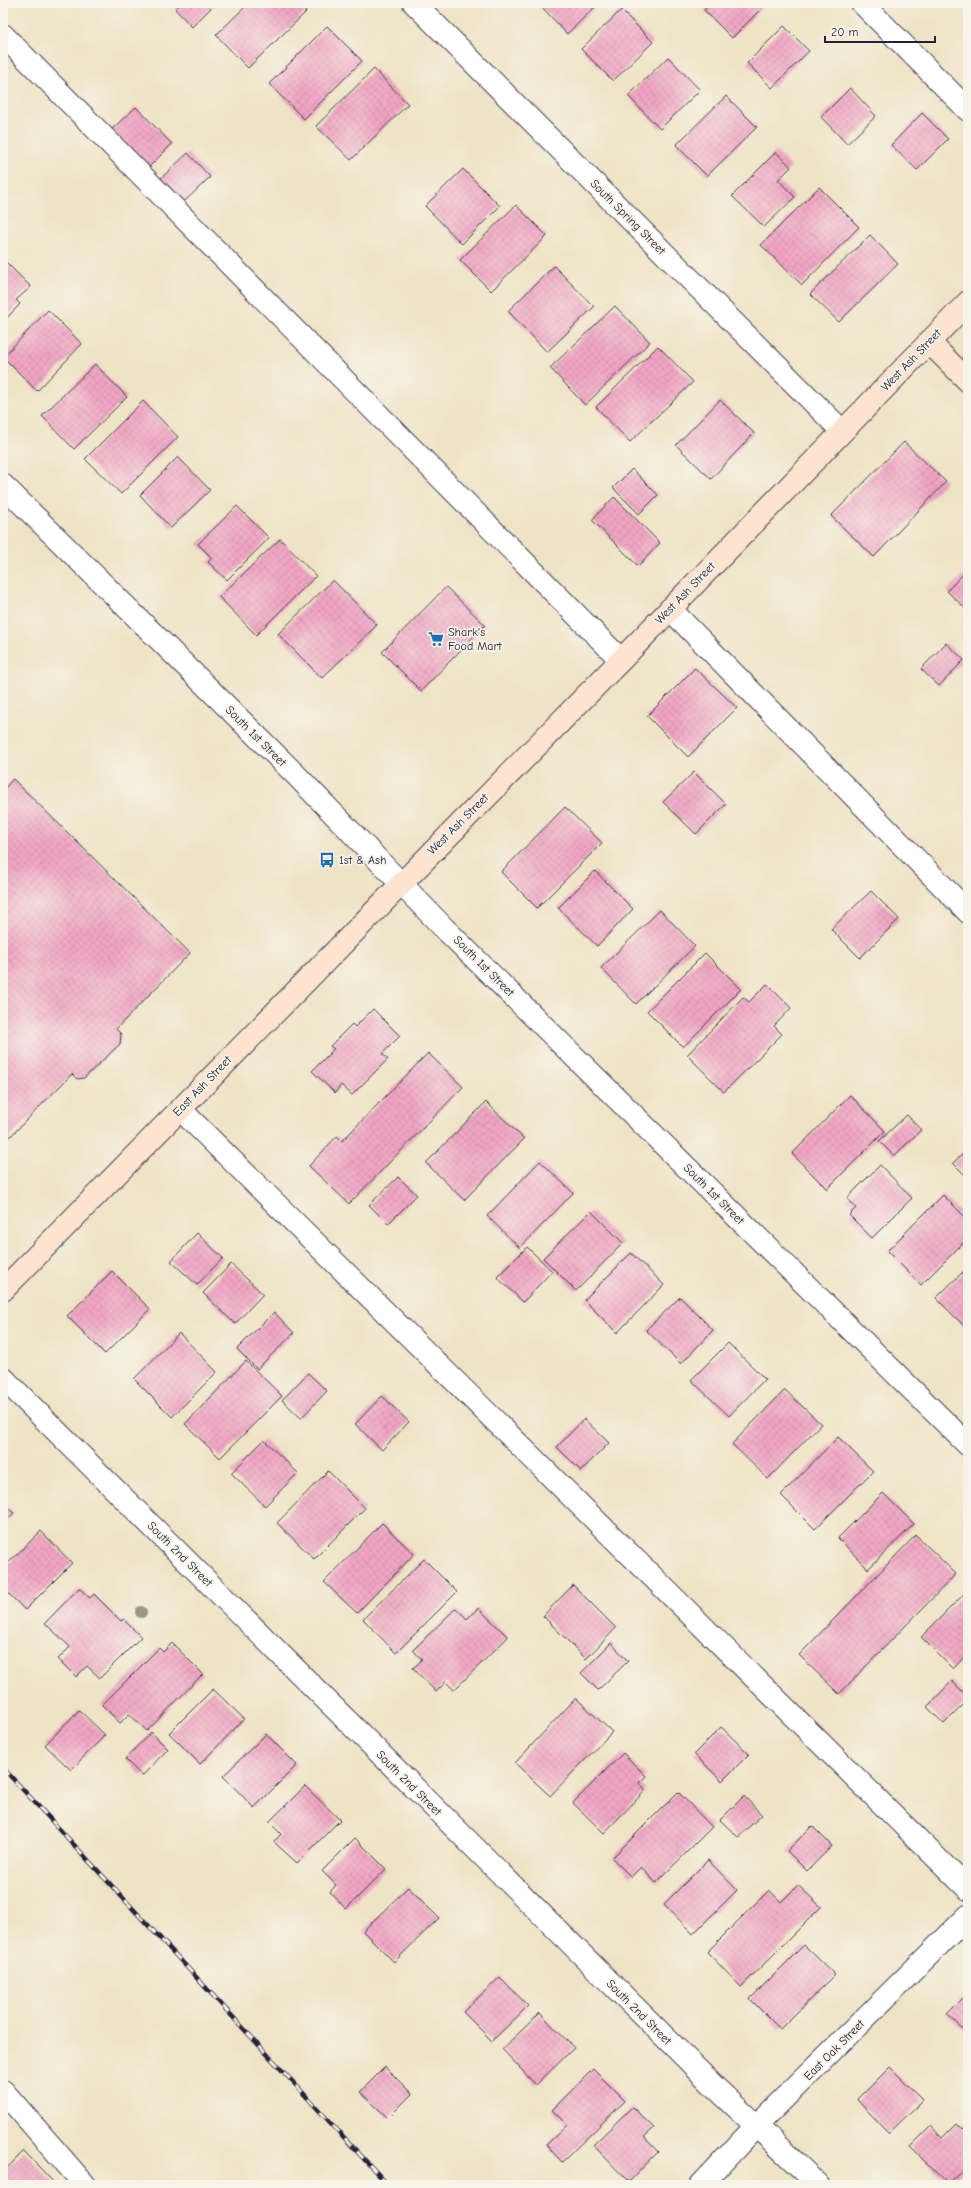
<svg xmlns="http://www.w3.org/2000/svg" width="971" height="2188" font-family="'Comic Neue',sans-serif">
<defs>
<pattern id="building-cross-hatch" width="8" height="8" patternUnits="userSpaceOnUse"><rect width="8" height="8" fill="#f1a6c3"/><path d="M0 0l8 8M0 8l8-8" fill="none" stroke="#ce8fa8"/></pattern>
</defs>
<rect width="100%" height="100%" fill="#f7f3e8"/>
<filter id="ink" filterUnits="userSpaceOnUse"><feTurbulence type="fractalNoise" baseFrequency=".025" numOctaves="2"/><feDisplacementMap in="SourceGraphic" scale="8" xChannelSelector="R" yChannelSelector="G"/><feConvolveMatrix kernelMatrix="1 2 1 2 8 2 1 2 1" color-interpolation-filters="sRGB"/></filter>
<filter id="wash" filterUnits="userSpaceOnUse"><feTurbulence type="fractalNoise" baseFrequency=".012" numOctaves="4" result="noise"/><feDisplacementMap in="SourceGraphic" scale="16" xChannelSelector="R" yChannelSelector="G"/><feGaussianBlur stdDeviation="0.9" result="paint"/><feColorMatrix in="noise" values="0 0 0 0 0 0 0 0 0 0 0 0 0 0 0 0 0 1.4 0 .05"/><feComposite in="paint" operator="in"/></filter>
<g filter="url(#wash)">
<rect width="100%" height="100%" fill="#eee3c5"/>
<g id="blocks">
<g fill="url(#building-cross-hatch)">
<path d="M181,3h35l-24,24 -17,-18z"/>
<path d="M249,3h48l9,9 -58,56 -32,-33z"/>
<path d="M538,3h61l-32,31z"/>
<path d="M712,3h44l5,6 -29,29 -28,-28z"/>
<path d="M621,10l32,32 -40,39 -32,-32z"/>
<path d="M327,26l35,35 -58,58 -35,-35z"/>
<path d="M784,26l25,25 -37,37 -25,-25z"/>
<path d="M668,57l32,33 -40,39 -32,-33z"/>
<path d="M374,69l34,35 -57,56 -35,-34z"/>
<path d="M850,88l26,28 -29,28 -26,-27z"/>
<path d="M726,96l31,31 -50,49 -31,-31z"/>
<path d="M136,107l36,37 -24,24 -37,-38z"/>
<path d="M922,113l26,26 -31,31 -26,-25z"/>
<path d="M776,152l15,15 -13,13 17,17 -31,30 -32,-31z"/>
<path d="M188,153l22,24 -28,27 -23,-24z"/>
<path d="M463,169l37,37 -38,38 -37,-38z"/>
<path d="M819,187l40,40 -57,58 -41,-40z"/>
<path d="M516,205l31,31 -56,55 -31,-31z"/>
<path d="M870,235l28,29 -59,58 -29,-28z"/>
<path d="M3,259l28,28 -15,13 4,4 -17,18z"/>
<path d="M554,266l40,41 -47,45 -39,-41z"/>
<path d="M615,306l35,36 -65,63 -35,-37z"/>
<path d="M48,310l34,34 -45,47 -34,-34z"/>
<path d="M658,346l35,36 -63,60 -34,-35z"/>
<path d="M95,364l32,33 -53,52 -32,-33z"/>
<path d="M720,400l34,33 -43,46 -35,-34z"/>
<path d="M143,401l35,36 -57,57 -36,-35z"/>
<path d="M904,442l42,40 -72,75 -43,-41z"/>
<path d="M178,457l32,33 -39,38 -31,-33z"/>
<path d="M632,469l26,26 -19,19 -26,-26z"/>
<path d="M614,497l46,46 -22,23 -46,-46z"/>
<path d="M237,506l32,32 -42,42 -19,-18 4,-4 -14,-14z"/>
<path d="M280,539l36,37 -60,59 -37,-38z"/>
<path d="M968,569v42l-21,-20z"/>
<path d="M333,580l44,45 -55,53 -44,-44z"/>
<path d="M446,587l39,38 -64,66 -39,-39z"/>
<path d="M946,643l18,17 -25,26 -18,-17z"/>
<path d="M695,668l42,40 -49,49 -41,-41z"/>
<path d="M694,772l32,32 -30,30 -33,-32z"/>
<path d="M13,779l177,174 -74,76 5,5 -1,10 -36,34 -7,1 -5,-5 -69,70v-354z"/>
<path d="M565,807l37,36 -65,65 -36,-36z"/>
<path d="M595,871l38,38 -36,37 -39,-38z"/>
<path d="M871,891l28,28 -39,39 -29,-29z"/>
<path d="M660,910l35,36 -59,58 -35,-36z"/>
<path d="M705,953l36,36 -58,58 -36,-36z"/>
<path d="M767,984l24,24 -17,18 8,8 -58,58 -37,-37 56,-58 6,5z"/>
<path d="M373,1009l27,27 -18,18 6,5 -36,36 -11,-10 -6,8 -23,-22 22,-22 -4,-3 22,-22 3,3z"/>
<path d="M428,1053l35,34 -114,117 -40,-38 28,-30 5,5z"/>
<path d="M850,1095l35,36 -58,58 -35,-35z"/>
<path d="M486,1102l38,37 -60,61 -38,-37z"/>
<path d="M907,1115l14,15 -27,26 -15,-15z"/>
<path d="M968,1149v29l-15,-15z"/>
<path d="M540,1161l33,32 -53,55 -33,-32z"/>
<path d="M880,1165l32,33 -40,40 -23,-23 7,-7 -9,-10z"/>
<path d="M398,1177l19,18 -29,29 -19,-19z"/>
<path d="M943,1195l25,25v18l-47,47 -34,-34z"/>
<path d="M591,1211l32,32 -47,48 -33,-33z"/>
<path d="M197,1233l26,25 -26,27 -26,-24z"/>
<path d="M527,1247l25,24 -29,31 -26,-25z"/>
<path d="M631,1253l33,32 -47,48 -33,-33z"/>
<path d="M231,1264l32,30 -28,30 -32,-31z"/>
<path d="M968,1267v63l-32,-32z"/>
<path d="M112,1271l38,38 -45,45 -38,-38z"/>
<path d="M680,1297l33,33 -32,34 -35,-34z"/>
<path d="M274,1312l20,21 -37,36 -20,-20z"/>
<path d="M179,1333l38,39 -45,45 -38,-38z"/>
<path d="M728,1343l37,36 -36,37 -38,-36z"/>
<path d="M246,1361l36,35 -62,62 -35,-34z"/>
<path d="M308,1373l19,18 -26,27 -19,-18z"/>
<path d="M785,1390l36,34 -53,55 -36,-35z"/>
<path d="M382,1396l27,26 -27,28 -27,-26z"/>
<path d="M584,1419l25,24 -28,28 -24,-24z"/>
<path d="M838,1437l35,34 -58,58 -34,-34z"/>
<path d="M264,1440l34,33 -33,33 -34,-33z"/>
<path d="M328,1471l37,37 -51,51 -37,-36z"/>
<path d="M883,1493l31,31 -46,45 -30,-31z"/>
<path d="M3,1503l11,10 -11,11z"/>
<path d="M382,1523l32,31 -57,59 -33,-31z"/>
<path d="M41,1531l31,32 -47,47 -22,-22v-20z"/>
<path d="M916,1535l40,39 -117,120 -40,-39z"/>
<path d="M424,1559l33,33 -61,61 -33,-34z"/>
<path d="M573,1585l43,43 -30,31 -43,-43z"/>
<path d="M79,1588l11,10 4,-4 27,27 2,-2 18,18 -41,41 -13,-12 -11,11 -18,-18 12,-12 -25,-24z"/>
<path d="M968,1590v63l-15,16 -32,-32z"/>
<path d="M456,1608l11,11 11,-11 30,29 -54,53 -8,-8 -10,10 -23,-24 9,-8 -9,-10z"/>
<path d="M172,1643l31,31 -56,57 -18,-17 -9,9 -18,-18 57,-57 4,4z"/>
<path d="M611,1643l17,18 -30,29 -17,-17z"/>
<path d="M952,1681l16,16v3l-24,24 -17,-17z"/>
<path d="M968,1682v8l-4,-4z"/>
<path d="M213,1689l31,30 -44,45 -31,-31z"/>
<path d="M576,1698l36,34 -62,64 -35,-33z"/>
<path d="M79,1710l26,25 -34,35 -26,-25z"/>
<path d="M721,1727l28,27 -27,27 -28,-27z"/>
<path d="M151,1732l17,17 -26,27 -17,-17z"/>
<path d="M266,1734l31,31 -43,43 -31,-32z"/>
<path d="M623,1753l23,23 -7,7 7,7 -42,43 -31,-30z"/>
<path d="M305,1786l35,34 -43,43 -23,-21 7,-8 -12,-12z"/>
<path d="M678,1792l34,35 -56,56 -15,-16 -10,10 -19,-19z"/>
<path d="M744,1796l18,19 -24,22 -18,-17z"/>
<path d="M812,1826l20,20 -25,25 -20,-20z"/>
<path d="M355,1838l31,31 -40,40 -16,-17 6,-7 -14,-14z"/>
<path d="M708,1860l29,30 -44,44 -29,-30z"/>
<path d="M798,1885l23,22 -80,80 -34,-35 62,-62 12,12z"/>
<path d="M408,1887l31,31 -45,44 -31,-31z"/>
<path d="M804,1945l31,30 -55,54 -30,-30z"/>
<path d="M500,1977l28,29 -36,35 -29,-29z"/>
<path d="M968,1993v41l-21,-20z"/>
<path d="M540,2013l34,35 -38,37 -34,-36z"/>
<path d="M385,2067l27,27 -24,24 -28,-26z"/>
<path d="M890,2067l33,33 -34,33 -32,-33z"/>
<path d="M593,2069l32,32 -63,61 -16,-17 21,-20 -15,-15z"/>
<path d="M632,2107l22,21 -10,9 14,15 -29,30 -36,-37z"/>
<path d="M957,2123l6,6 5,-6v44l-19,18 -39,-38 21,-21 11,12z"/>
<path d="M24,2151l32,34h-53v-13z"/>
</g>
</g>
</g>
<g filter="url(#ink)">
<use href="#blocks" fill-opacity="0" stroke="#413f50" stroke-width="1"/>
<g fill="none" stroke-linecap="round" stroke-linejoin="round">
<defs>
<g id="lane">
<path d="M862,3l106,107"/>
<path d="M3,35l618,625"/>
<path d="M670,609l298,303"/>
<path d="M180,1109l788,780"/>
<path d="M3,2091l82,94"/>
</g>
<g id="street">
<path d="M414,3l428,428"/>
<path d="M3,485l293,290 147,152 525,518"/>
<path d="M3,1378l715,712 101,95"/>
<path d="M701,2185l55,-59 212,-210"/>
</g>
<g id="secondary">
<path d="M929,342l39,39"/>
<path d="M3,1290l618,-630 347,-358"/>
</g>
</defs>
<use href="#lane" stroke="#413f50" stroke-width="24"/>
<use href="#street" stroke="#413f50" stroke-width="24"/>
<use href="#secondary" stroke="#413f50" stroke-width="24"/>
<use href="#lane" stroke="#fff" stroke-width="22"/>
<use href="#street" stroke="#fff" stroke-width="22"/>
<use href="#secondary" stroke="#fde4d1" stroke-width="22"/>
<defs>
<path id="rail" d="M3,1768l385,417"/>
</defs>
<use href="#rail" stroke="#22223b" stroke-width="4.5"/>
<use href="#rail" stroke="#f7f3e8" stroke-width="3" stroke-dasharray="9" stroke-linecap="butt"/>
</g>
<circle fill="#989781" cx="141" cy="1612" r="6"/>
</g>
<defs>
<symbol id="supermarket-bare" viewBox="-9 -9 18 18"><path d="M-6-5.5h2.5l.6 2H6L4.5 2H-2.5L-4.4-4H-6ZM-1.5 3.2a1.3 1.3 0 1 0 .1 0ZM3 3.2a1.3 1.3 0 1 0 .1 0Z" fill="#1f6fb2" stroke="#f7f3e8" stroke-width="2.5" paint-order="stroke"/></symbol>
<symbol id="bus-bare" viewBox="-9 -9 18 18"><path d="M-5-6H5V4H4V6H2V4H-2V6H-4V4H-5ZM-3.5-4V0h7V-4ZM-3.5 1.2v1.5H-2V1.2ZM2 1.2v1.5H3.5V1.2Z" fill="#1f6fb2" stroke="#f7f3e8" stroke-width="2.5" paint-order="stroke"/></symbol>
</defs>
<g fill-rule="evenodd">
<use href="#supermarket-bare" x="425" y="628" width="22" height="22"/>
<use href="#bus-bare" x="316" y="849" width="22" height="22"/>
</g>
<g text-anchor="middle" stroke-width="3.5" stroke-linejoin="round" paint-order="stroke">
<g font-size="12" fill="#22223b" stroke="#f7f3e8">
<text transform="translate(628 217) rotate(45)" y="4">South Spring Street</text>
<text transform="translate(911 360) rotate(-46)" y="4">West Ash Street</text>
<text transform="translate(685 593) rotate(-46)" y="4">West Ash Street</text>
<text transform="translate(256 736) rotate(45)" y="4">South 1st Street</text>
<text transform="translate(458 824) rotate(-45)" y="4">West Ash Street</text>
<text transform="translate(484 966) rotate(45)" y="4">South 1st Street</text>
<text transform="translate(202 1086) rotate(-46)" y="4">East Ash Street</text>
<text transform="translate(714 1194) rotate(45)" y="4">South 1st Street</text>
<text transform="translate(180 1554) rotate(45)" y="4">South 2nd Street</text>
<text transform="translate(409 1783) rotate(45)" y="4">South 2nd Street</text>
<text transform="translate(639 2012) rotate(45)" y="4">South 2nd Street</text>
<text transform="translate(834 2050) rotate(-45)" y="4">East Oak Street</text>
</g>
<g font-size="12" fill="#22223b" stroke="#f7f3e8" text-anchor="start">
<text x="448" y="636">Shark's<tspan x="448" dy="14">Food Mart</tspan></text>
<text x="339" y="864">1st &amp; Ash</text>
</g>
</g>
<rect width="971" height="2188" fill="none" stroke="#f7f3e8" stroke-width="16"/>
<path d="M825 36v6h110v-6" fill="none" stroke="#22223b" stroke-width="2"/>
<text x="831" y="36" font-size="12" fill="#22223b" stroke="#f7f3e8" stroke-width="3" paint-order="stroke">20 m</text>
</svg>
